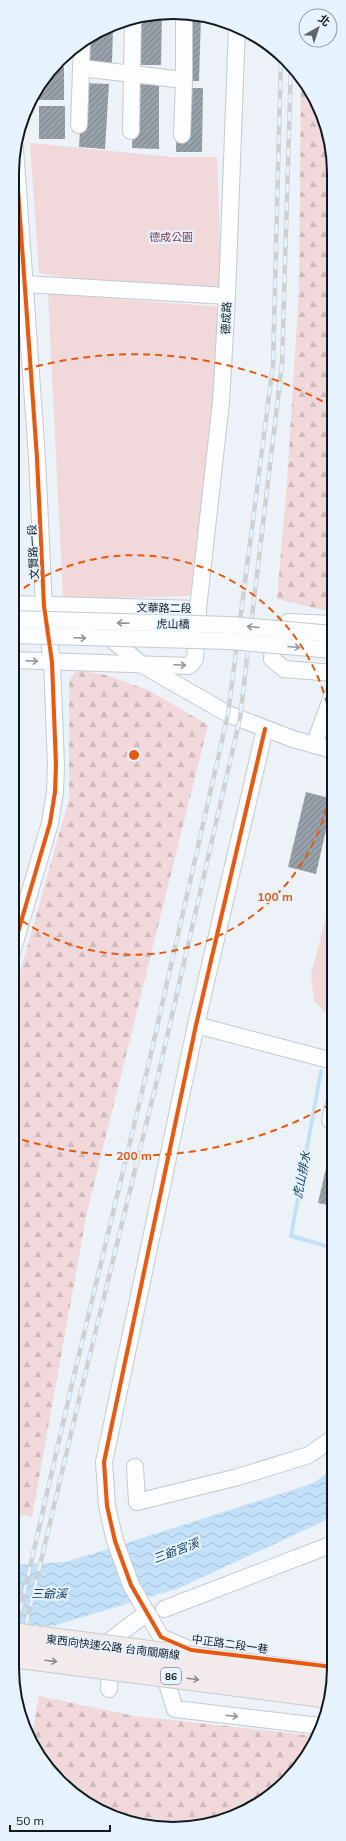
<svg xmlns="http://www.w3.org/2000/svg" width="346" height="1841" font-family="Mulish,'Noto Sans TC',sans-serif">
<defs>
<pattern id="forest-firs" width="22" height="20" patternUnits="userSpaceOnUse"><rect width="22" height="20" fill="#f1d8da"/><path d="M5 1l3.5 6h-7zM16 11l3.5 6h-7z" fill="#ceb9bb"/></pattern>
<pattern id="water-waves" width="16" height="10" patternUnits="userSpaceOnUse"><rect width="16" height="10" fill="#c3e0f9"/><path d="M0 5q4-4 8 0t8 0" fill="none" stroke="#a6c0d5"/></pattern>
<pattern id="building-hatch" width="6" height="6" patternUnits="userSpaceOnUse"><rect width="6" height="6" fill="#98a1a9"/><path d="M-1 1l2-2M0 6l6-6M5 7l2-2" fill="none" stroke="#7b8289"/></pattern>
</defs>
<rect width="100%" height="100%" fill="#ecf2f8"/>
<g fill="#f1d8da">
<path d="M30,143l142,14h45l5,132 -128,-7 -55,-9z"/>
<path d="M48,293l172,14 -6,91 -24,198 -127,3z"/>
<path d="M333,889v131l-19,-19 -3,-26z"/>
<path d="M333,1066v43l-8,-2z"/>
</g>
<g fill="url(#forest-firs)">
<path d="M301,79l16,23 17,60 -1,448h-10l-46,-11 10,-117 12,-193z"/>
<path d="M77,670l29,5 44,16 58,34 -121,487 -55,305 -20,-4 1,-515 56,-199v-118z"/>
<path d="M39,1696l96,20 182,20 -4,12 -34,41 -54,32 -62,8 -52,-12 -52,-35 -28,-42z"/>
</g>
<path fill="url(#water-waves)" d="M333,1468v49l-154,71 -126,38 -41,1v-62l52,-3 28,-8 222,-71z"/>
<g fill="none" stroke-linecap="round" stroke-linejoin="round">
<g stroke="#c3e0f9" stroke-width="4">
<path d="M329,616l4,-14"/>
<path d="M321,1071l-30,165 42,12"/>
</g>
</g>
<g fill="url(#building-hatch)">
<path d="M194,13l7,3 -2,65h-21l2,-67z"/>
<path d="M162,15l-1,50h-26l1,-48z"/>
<path d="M113,26l-1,37 -29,-1v-21z"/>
<path d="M56,67h8v33h-28l1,-11z"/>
<path d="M83,83l26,1 -4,65 -26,-2z"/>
<path d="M134,84l25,1v64l-27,-1z"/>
<path d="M177,88h26l-1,64h-26z"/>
<rect x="39" y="106" width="26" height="33"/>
<path d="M306,792l27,7 -17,75 -28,-7z"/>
<path d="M332,1142h1v64l-15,-3z"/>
</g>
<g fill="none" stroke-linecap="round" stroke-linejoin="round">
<defs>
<g id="minor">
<path d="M81,68l103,12"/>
<path d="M79,125l3,-83"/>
<path d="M131,131l2,-114"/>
<path d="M182,135l2,-55v-66"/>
<path d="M25,284l202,12"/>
<path d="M198,609l23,-207 6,-106 10,-270"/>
<path d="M103,632l38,32 87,50 65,25 40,11"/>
<path d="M13,660l176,6 6,-7 3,-50 -185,-5"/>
<path d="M333,673l-49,-4 -12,-10 2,-26 14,-11 45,2"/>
<path d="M314,745l19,-51"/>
<path d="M13,949l37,-126 5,-31 1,-27 -4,-103 -8,-56 -7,-148 -22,-310"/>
<path d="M196,1025l137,36"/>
<path d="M330,1120l3,-13"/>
<path d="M135,1467l2,35 101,-25 71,-22 24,-17"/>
<path d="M164,1609l169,-65"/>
<path d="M200,1651l-9,-1 -30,-13 -30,-52 -16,-44 -8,-35 -3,-44 92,-437 69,-296"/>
<path d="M162,1667l13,42 145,17"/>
<path d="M109,1689l3,-50 28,-21"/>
</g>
</defs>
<use href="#minor" stroke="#c3cad0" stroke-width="18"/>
<use href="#minor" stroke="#fcfdfe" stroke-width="16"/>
<defs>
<g id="rail">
<path d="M12,1646l60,-262 76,-317 80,-353 45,-349 8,-310"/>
<path d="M14,1676l68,-289 77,-315 81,-354 42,-354 9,-299"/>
</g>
</defs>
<use href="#rail" stroke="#ced1d3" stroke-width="4.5"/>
<use href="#rail" stroke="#e6f3fe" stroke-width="3" stroke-dasharray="9" stroke-linecap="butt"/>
<defs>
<g id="minor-bridge">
<path d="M13,619l217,6 103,9"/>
<path d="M13,635l216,6 104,9"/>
</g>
<g id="highway-bridge">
<path d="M12,1634l321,42"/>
<path d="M12,1656l318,41"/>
</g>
</defs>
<use href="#minor-bridge" stroke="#c3cad0" stroke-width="18" stroke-linecap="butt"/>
<use href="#highway-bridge" stroke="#c8ccd0" stroke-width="24" stroke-linecap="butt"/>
<use href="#minor-bridge" stroke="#fcfdfe" stroke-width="16"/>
<use href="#highway-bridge" stroke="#f2eaeb" stroke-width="22"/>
<defs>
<g id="cycleway">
<path d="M265,729l-69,296 -92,437 3,44 8,35 16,44 30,52 30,13 142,17"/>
<path d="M13,949l37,-126 5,-31 1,-27 -4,-103 -8,-56 -7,-148 -22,-310"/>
</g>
</defs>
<use href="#cycleway" stroke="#e6f3fe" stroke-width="6"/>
<use href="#cycleway" stroke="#e8590c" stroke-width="4"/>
</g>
<defs><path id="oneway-shaft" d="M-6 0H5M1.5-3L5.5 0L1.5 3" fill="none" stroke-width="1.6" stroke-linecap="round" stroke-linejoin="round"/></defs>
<g stroke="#92969a">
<use href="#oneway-shaft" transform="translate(123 623) rotate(-178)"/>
<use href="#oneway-shaft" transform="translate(253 627) rotate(-175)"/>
<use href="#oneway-shaft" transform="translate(80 638) rotate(2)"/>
<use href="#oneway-shaft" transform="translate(294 647) rotate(5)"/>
<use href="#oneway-shaft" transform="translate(32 661) rotate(2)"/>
<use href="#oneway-shaft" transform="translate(180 665) rotate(3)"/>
<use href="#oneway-shaft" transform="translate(232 1716) rotate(7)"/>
</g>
<g stroke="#8d8c8f">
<use href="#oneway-shaft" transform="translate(51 1661) rotate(7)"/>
<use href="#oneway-shaft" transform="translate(193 1679) rotate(7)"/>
</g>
<g fill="none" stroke="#e8590c" stroke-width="2" stroke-dasharray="7 5">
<path d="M333 772A200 200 0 0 1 14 915M14 595A200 200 0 0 1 333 738"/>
<path d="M331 1104A401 401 0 0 1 13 1137M13 373A401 401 0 0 1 331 406"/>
</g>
<g text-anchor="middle" stroke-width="4" stroke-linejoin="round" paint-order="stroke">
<rect fill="#e6f3fe" stroke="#515a62" stroke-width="1" x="161" y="1668" width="20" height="16" rx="3"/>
<g font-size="10" font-weight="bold" fill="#11191f">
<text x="171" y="1680">86</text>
</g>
<g font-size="11" fill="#823f43" stroke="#e6f3fe">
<text x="171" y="241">德成公園</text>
</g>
<g font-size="11" fill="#11191f" stroke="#e6f3fe">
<text transform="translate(226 318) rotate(-87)" y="4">德成路</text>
<text transform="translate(33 552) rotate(-93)" y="4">文賢路一段</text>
<text transform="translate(164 608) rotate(1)" y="4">文華路二段</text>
<text transform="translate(173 624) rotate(1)" y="4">虎山橋</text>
<text transform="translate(230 1644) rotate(8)" y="4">中正路二段一巷</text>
<text transform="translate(113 1647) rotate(7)" y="4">東西向快速公路 台南關廟線</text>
</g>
<g font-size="12" font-style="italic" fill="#0f3d5d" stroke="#e6f3fe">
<text transform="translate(302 1175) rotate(-79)" y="4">虎山排水</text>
<text transform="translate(176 1551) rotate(-21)" y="4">三爺宮溪</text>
<text x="49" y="1598">三爺溪</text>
</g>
</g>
<path d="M0 0H346V1841H0ZM173 19H173A154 154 0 0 1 327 173V1668A154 154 0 0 1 173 1822H173A154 154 0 0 1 19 1668V173A154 154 0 0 1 173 19Z" fill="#e6f3fe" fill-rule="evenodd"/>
<path fill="none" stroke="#11191f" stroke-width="2" d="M173 19H173A154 154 0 0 1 327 173V1668A154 154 0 0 1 173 1822H173A154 154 0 0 1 19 1668V173A154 154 0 0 1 173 19Z"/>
<circle cx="134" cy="755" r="6" fill="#e8590c" stroke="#e6f3fe" stroke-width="2"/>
<g font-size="12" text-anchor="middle" font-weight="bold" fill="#e8590c" stroke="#e6f3fe" stroke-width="4" stroke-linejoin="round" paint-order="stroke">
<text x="275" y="901">100 m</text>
<text x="134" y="1160">200 m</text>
</g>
<g transform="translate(318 28) rotate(39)"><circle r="19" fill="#e6f3fe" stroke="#919ca5"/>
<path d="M0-3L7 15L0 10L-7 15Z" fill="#5e656b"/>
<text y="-6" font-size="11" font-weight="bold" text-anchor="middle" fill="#11191f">北</text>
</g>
<path d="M10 1825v6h100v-6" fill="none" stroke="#11191f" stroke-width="2"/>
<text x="16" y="1825" font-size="12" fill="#11191f" stroke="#e6f3fe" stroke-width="3" paint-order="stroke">50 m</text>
</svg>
